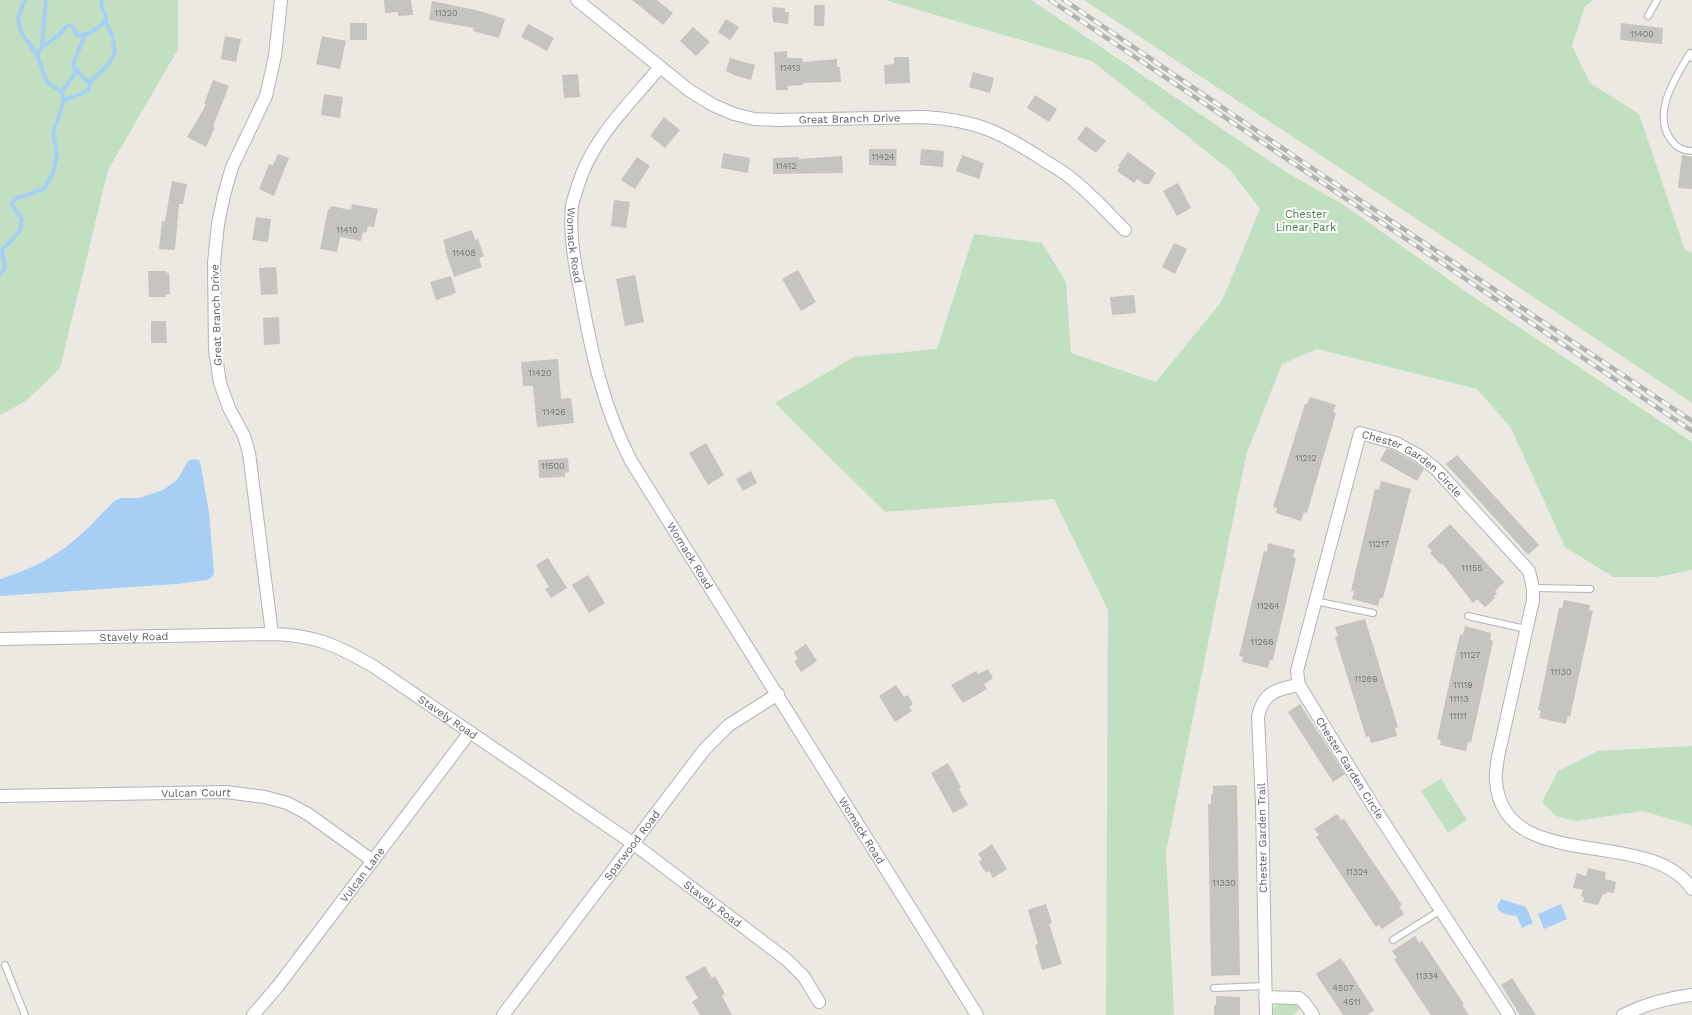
<svg xmlns="http://www.w3.org/2000/svg" width="1692" height="1015" font-family="'Work Sans',sans-serif">
<rect width="100%" height="100%" fill="#ebe9e1"/>
<g fill="#c0e0c1">
<path d="M0,0h178v49l-70,121 -48,198 -34,33 -26,14z"/>
<path d="M885,0h146l258,174 55,31 128,91 220,146v128l-35,7h-44l-48,-30 -54,-119 -34,-39 -160,-40 -35,15 -36,91 -80,397 8,163h-68l2,-405 -54,-111 -169,13 -110,-109 79,-46 83,-8 37,-115 68,9 24,39 5,71 85,29 66,-81 38,-92 -29,-38 -139,-110z"/>
<path d="M1084,0h510l-9,6 -13,40 18,37 49,31 46,136 7,3v150l-323,-216z"/>
<path d="M1692,746v82l-2,-3 -47,-14 -67,10 -20,-5 -14,-14 16,-31 40,-20z"/>
<path d="M1441,779l26,41 -19,13 -27,-42z"/>
<path d="M1296,1001l6,5 -8,8v1h-24c6,-14 13,-13 26,-14z"/>
</g>
<g fill="#a7cff5">
<path d="M193,459l6,1 2,7 8,45 5,61 -2,4 -5,3 -31,4 -176,12v-17c18,-6 35,-12 51,-22 24,-14 44,-36 63,-56l7,-3h18l24,-8 14,-10 11,-19z"/>
<path d="M1501,899l25,8 7,16 -11,5 -5,-12 -12,-2 -7,-4 -1,-4z"/>
<path d="M1561,904l6,15 -23,10 -6,-15z"/>
</g>
<g fill="none" stroke-linecap="round" stroke-linejoin="round">
<g stroke="#a7cff5" stroke-width="4">
<path d="M25,0l-7,18 3,14 16,23"/>
<path d="M86,33l-12,28v6l13,14h4"/>
<path d="M42,46l4,-46"/>
<path d="M62,92l15,-22"/>
<path d="M64,100l15,-5 9,-5 3,-9 16,-15 8,-14 -3,-17 -7,-15"/>
<path d="M0,252l20,-21 2,-12 -10,-14 2,-6 30,-10 9,-16 4,-20 -4,-19 11,-34 -2,-8 -15,-10 -10,-27c6,-12 10,-10 19,-18 5,-3 7,-8 12,-12l5,2 4,8c11,2 26,-9 29,-18l-5,-12 2,-5"/>
<path d="M0,274l5,-6 -3,-17"/>
</g>
</g>
<g fill="#c6c4be">
<path d="M384,0h27l2,15 -15,1v-4l-13,1z"/>
<path d="M632,0h25l16,13 -10,12z"/>
<path d="M432,1l44,9 29,9 -6,19 -26,-7 1,-3 -45,-8z"/>
<path d="M814,5h11l-1,21h-10z"/>
<path d="M772,7l13,1v4h4l-1,12 -15,-2z"/>
<path d="M726,19l13,8 -9,13 -12,-8z"/>
<rect x="350" y="23" width="17" height="17"/>
<path d="M1621,23l42,5 -1,16 -42,-4z"/>
<path d="M528,24l26,14 -7,13 -26,-14z"/>
<path d="M693,27l17,15 -14,14 -16,-15z"/>
<path d="M225,36l16,3 -5,23 -15,-3z"/>
<path d="M322,36l24,5 -6,28 -24,-5z"/>
<path d="M787,51v7h15l1,4 34,-3v8h3l1,15 -38,1v2l-16,1 1,4h-12l-2,-38z"/>
<path d="M894,57h15l1,26 -25,1 -1,-19 10,-1z"/>
<path d="M730,58l25,7 -4,15 -17,-5 -8,-4z"/>
<path d="M973,72l21,6 -4,15 -21,-6z"/>
<path d="M578,74l2,23 -16,1 -2,-23z"/>
<path d="M213,80l16,6 -16,40 2,1 -9,20 -19,-10 19,-32 -2,-1z"/>
<path d="M324,94l19,3 -3,21 -19,-3z"/>
<path d="M1035,95l22,14 -8,13 -22,-14z"/>
<path d="M664,117l16,13 -15,18 -15,-12z"/>
<path d="M1086,126l20,15 -10,12 -19,-14z"/>
<path d="M869,149h28l-1,17 -27,-1z"/>
<path d="M921,149l23,2 -1,16 -23,-2z"/>
<path d="M1128,152l28,21 -7,11h-5l-7,-5 -3,4 -17,-12 3,-4 -2,-1z"/>
<path d="M723,153l27,5 -2,15 -27,-5z"/>
<path d="M278,154l11,4 -15,38 -15,-7 10,-25 4,1z"/>
<path d="M962,155l22,8 -5,16 -23,-8z"/>
<path d="M1682,155l10,2v32l-14,-1z"/>
<path d="M842,156l1,17 -70,1v-16l26,-1v2z"/>
<path d="M637,157l13,9 -15,23 -14,-9z"/>
<path d="M172,181l15,3 -4,20h-4l-4,46 -16,-1 3,-28h3z"/>
<path d="M1178,183l13,25 -14,8 -14,-25z"/>
<path d="M614,200l16,2 -4,26 -15,-2z"/>
<path d="M352,204l26,5 -4,18 -6,-1 -2,7 -3,-1 -2,9 -21,-4 -3,15 -17,-3 8,-40h2l1,-3 20,4z"/>
<path d="M256,217l15,2 -3,23 -16,-2z"/>
<path d="M472,230l3,10 3,-1 6,17 -5,2 3,9 -28,10 -9,-27h1l-3,-10z"/>
<path d="M1174,243l13,6 -12,25 -13,-7z"/>
<path d="M276,267l2,27 -17,1 -2,-27z"/>
<path d="M798,270l18,32 -15,9 -19,-32z"/>
<path d="M148,271h18l1,2h2l1,21h-4v3h-17z"/>
<path d="M635,275l9,47 -19,4 -9,-47z"/>
<path d="M451,276l5,17 -20,7 -6,-18z"/>
<path d="M1134,295l2,18 -24,2 -2,-18z"/>
<path d="M279,317l1,27 -16,1 -1,-27z"/>
<path d="M151,321h15l1,22h-16z"/>
<path d="M558,359l3,40 10,-1 3,25 -37,4 -4,-41h-10l-2,-24z"/>
<path d="M1310,397l26,8 -3,7 3,1 -29,100 -3,-1 -3,9 -25,-8 1,-5 -4,-1 32,-103h2z"/>
<path d="M706,443l18,32 -16,10 -19,-32z"/>
<path d="M1387,448l6,2 23,13 8,6 -7,12 -37,-21z"/>
<path d="M1457,455l82,90 -11,10 -82,-91z"/>
<path d="M568,458l1,14 -4,1v4l-26,1 -1,-18z"/>
<path d="M751,471l6,12 -14,8 -7,-12z"/>
<path d="M1381,481l30,8 -28,109h-3l-2,8 -26,-7 2,-8h-3l24,-102 4,1z"/>
<path d="M1450,524l54,58 -9,9 2,2 -3,3 1,2 -10,9 -8,-8 -4,4 -31,-40 -1,2 -11,-12 2,-2 -5,-5z"/>
<path d="M1268,543l27,7 -2,7 3,1 -23,102h-3l-2,8 -26,-6 1,-5 -4,-1 25,-105 3,1z"/>
<path d="M548,558l19,30 -16,10 -6,-9 4,-2 -13,-22z"/>
<path d="M588,575l17,28 -16,10 -17,-28z"/>
<path d="M1564,600l26,5 -1,5 4,1 -23,106 -2,-1 -2,8 -27,-6 2,-7 -3,-1 21,-102h3z"/>
<path d="M1365,619l33,108 -3,1 2,8 -26,7 -2,-7 -3,1 -31,-100 3,-1 -3,-9z"/>
<path d="M1465,626l26,7 -1,7 3,1 -22,102 -3,-1 -2,9 -26,-6 1,-5 -4,-1 23,-105 3,1z"/>
<path d="M806,644l11,17 -16,11 -7,-11 4,-2 -4,-7z"/>
<path d="M988,669l5,9 -9,6 3,5 -24,14 -12,-18 25,-14 2,3z"/>
<path d="M896,685l8,12 4,-2 5,9 -4,3 3,4 -17,11 -16,-26z"/>
<path d="M1300,704l45,70 -12,8 -45,-70z"/>
<path d="M948,763l13,24 -2,2 9,16 -15,8 -22,-40z"/>
<path d="M1235,785l2,1 3,189 -29,1 -3,-172h3v-10h2v-8z"/>
<path d="M1337,814l4,6 3,-1 58,86 -3,2 5,7 -22,15 -3,-4 -3,2 -60,-90 3,-2 -5,-6z"/>
<path d="M992,844l15,25 -14,9 -4,-7 -3,2 -7,-11 3,-2 -4,-6z"/>
<path d="M1588,868l18,4 -1,7 11,3 -2,11 -7,-1 -1,2h-3l-5,11 -15,-3 1,-5 -3,-1 2,-6 -10,-2 4,-15 9,3z"/>
<path d="M1046,904l6,19 -3,1 13,40 -20,6 -7,-25 3,-1 -10,-34z"/>
<path d="M1415,936l4,7 3,-2 42,63 -2,1 7,10h-38l-11,-16 -26,-40 3,-1 -5,-7z"/>
<path d="M1341,958l33,52 -7,5h-24l-27,-41z"/>
<path d="M705,966l7,12 3,-2 10,18 -3,2 10,19h-32l-8,-13 6,-4 -13,-21z"/>
<path d="M1512,978l24,37h-16l-19,-30z"/>
<path d="M1216,996l24,1v18h-26v-10h2z"/>
</g>
<g fill="none" stroke-linecap="round" stroke-linejoin="round">
<defs>
<g id="lane">
<path d="M1648,16l9,-16"/>
<path d="M1692,58l-2,-5c-14,24 -39,60 -19,87 5,7 12,11 21,11"/>
<path d="M1533,588l57,1"/>
<path d="M1315,601l58,12"/>
<path d="M1468,616l58,13"/>
<path d="M1393,940l48,-30"/>
<path d="M5,965l20,50"/>
<path d="M1214,988l51,-2"/>
</g>
<g id="street">
<path id="s1" d="M577,0l113,91 23,14 21,9 20,5 22,1 148,-3c51,3 75,14 118,42 10,7 21,12 30,20 19,15 36,34 53,51"/>
<path id="s2" d="M660,67c-28,34 -62,66 -78,107 -4,11 -8,22 -10,32 -3,30 3,59 9,88 10,58 23,115 50,167l346,554"/>
<path d="M272,634l-23,-181 -5,-17 -15,-28 -9,-25 -5,-33 -1,-87 4,-39 6,-29 8,-28 34,-71 9,-40 6,-56"/>
<path id="s3" d="M0,639l272,-5c43,1 64,11 101,32l261,178 153,116 17,17 15,25"/>
<path id="s4" d="M0,796l226,-4 39,5 22,6 21,11 65,47"/>
<path d="M1265,997l34,1 5,4 9,13"/>
<path id="s5" d="M253,1015l25,-29 192,-254"/>
<path id="s6" d="M503,1015l201,-265 25,-25 49,-31"/>
<path d="M1266,1015l-4,-212 -4,-86c5,-25 19,-28 41,-32"/>
<path id="s7" d="M1509,1015l-134,-206 -76,-124 -2,-14 63,-238 36,10 22,12 18,14 93,102 4,17v12l-35,157c-1,8 -3,17 -2,24 7,95 154,44 196,108"/>
<path d="M1623,1015c22,-11 45,-17 69,-20"/>
</g>
</defs>
<use href="#lane" stroke="#b2b3b7" stroke-width="8"/>
<use href="#street" stroke="#b2b3b7" stroke-width="14"/>
<use href="#lane" stroke="#fff" stroke-width="6"/>
<use href="#street" stroke="#fff" stroke-width="12"/>
<defs>
<g id="rail">
<path d="M1050,0l642,431"/>
<path d="M1064,0l236,160 392,261"/>
</g>
</defs>
<use href="#rail" stroke="#b1b2b2" stroke-width="4.5"/>
<use href="#rail" stroke="#fff" stroke-width="3" stroke-dasharray="9" stroke-linecap="butt"/>
</g>
<g text-anchor="middle" stroke-width="4" stroke-linejoin="round" paint-order="stroke">
<g font-size="9" fill="#757678">
<text x="446" y="16">11320</text>
<text x="1642" y="37">11400</text>
<text x="790" y="71">11413</text>
<text x="883" y="160">11424</text>
<text x="786" y="169">11412</text>
<text x="347" y="233">11410</text>
<text x="464" y="256">11408</text>
<text x="540" y="376">11420</text>
<text x="554" y="415">11426</text>
<text x="1306" y="461">11212</text>
<text x="553" y="469">11500</text>
<text x="1379" y="547">11217</text>
<text x="1472" y="571">11155</text>
<text x="1268" y="609">11264</text>
<text x="1262" y="645">11266</text>
<text x="1470" y="658">11127</text>
<text x="1561" y="675">11130</text>
<text x="1366" y="682">11269</text>
<text x="1463" y="688">11119</text>
<text x="1459" y="702">11113</text>
<text x="1458" y="719">11111</text>
<text x="1357" y="875">11324</text>
<text x="1224" y="886">11330</text>
<text x="1427" y="979">11334</text>
<text x="1343" y="991">4507</text>
<text x="1352" y="1005">4511</text>
</g>
<g font-size="11" fill="#5a5c60" stroke="#fff">
<text dy="4" stroke="none"><textPath href="#s1" startOffset="311">Great Branch Drive</textPath></text>
<text dy="4" stroke="none"><textPath href="#s2" startOffset="206">Womack Road</textPath></text>
<text transform="translate(216 315) rotate(-92)" y="4">Great Branch Drive</text>
<text dy="4" stroke="none"><textPath href="#s7" startOffset="713">Chester Garden Circle</textPath></text>
<text dy="4" stroke="none"><textPath href="#s2" startOffset="542">Womack Road</textPath></text>
<text dy="4" stroke="none"><textPath href="#s3" startOffset="134">Stavely Road</textPath></text>
<text dy="4" stroke="none"><textPath href="#s3" startOffset="470">Stavely Road</textPath></text>
<text transform="translate(1350 768) rotate(58)" y="4">Chester Garden Circle</text>
<text dy="4" stroke="none"><textPath href="#s4" startOffset="196">Vulcan Court</textPath></text>
<text dy="4" stroke="none"><textPath href="#s2" startOffset="866">Womack Road</textPath></text>
<text transform="translate(1262 838) rotate(-91)" y="4">Chester Garden Trail</text>
<text dy="4" stroke="none"><textPath href="#s6" startOffset="213">Sparwood Road</textPath></text>
<text dy="4" stroke="none"><textPath href="#s5" startOffset="178">Vulcan Lane</textPath></text>
<text dy="4" stroke="none"><textPath href="#s3" startOffset="794">Stavely Road</textPath></text>
</g>
<g font-size="11" fill="#3d7c43" stroke="#fff">
<text x="1306" y="218">Chester<tspan x="1306" dy="13">Linear Park</tspan></text>
</g>
</g>
</svg>
